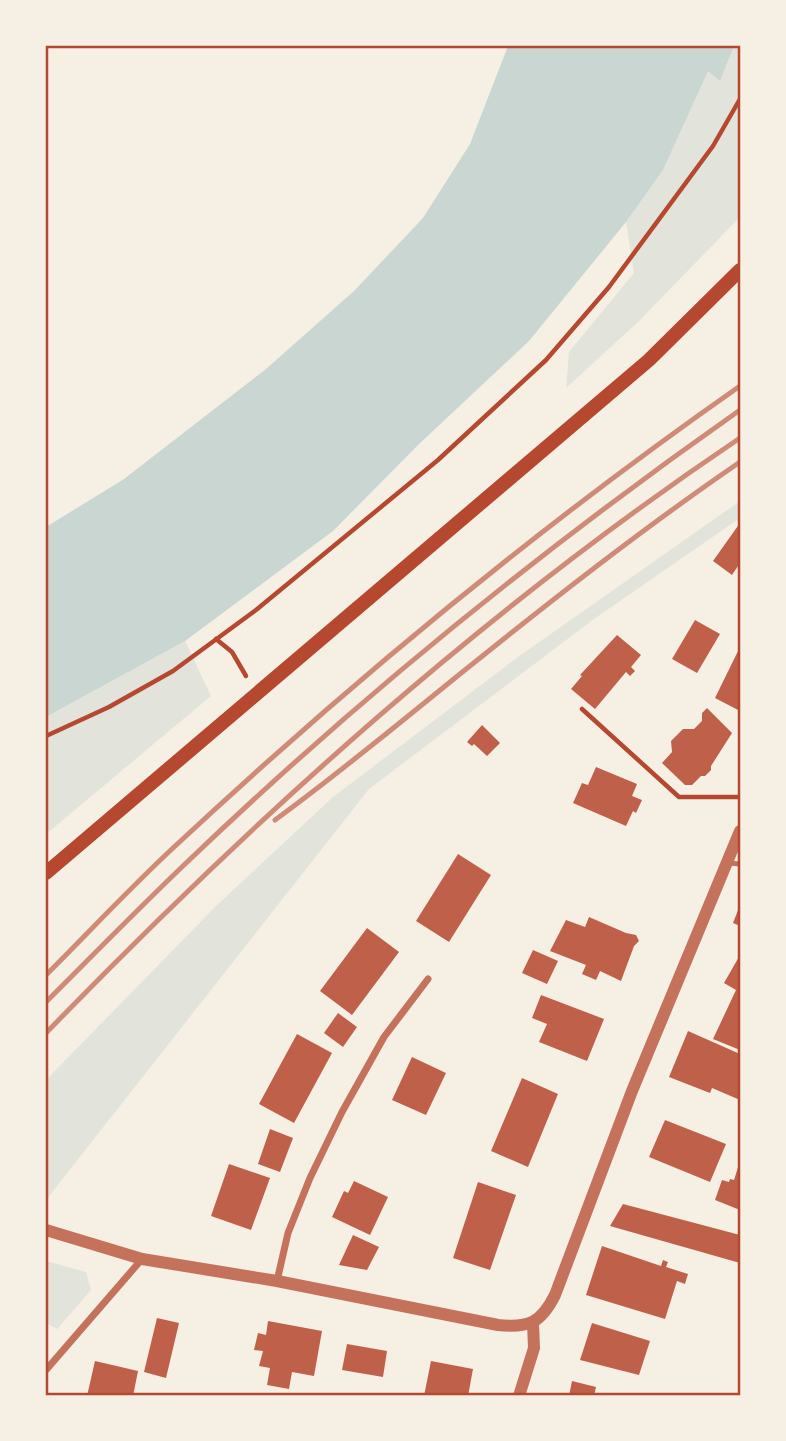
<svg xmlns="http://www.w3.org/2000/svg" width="786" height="1441" font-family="'Noto Sans',sans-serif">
<rect width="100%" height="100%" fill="#f6efe4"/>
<g fill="#e2e4dc">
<path d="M734,46h6v171l-102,105 -72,66 3,-36 65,-79 -8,-51 37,-52 45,-100 12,11z"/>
<path d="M740,501v17l-146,101 -225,170 -323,411v-120l171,-175 116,-108 185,-140z"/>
<path d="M185,641l26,55 -165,138v-117z"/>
<path d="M46,1261l40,11 5,18 -34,39 -11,-6z"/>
</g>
<path fill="#c9d6d2" d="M508,46h226l-14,35 -12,-10 -45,99 -37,52 -97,119 -111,104 -85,86 -148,110 -139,76v-190l78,-48 142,-110 88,-78 69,-73 47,-74z"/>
<g fill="#bf614a">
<path d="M740,523v40l-8,12 -19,-14z"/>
<path d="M695,620l25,14 -23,39 -25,-14z"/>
<path d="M617,635l24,20 -10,12 4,4 -5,5 -4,-4 -31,37 -24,-20 11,-13 -2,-1z"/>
<path d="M740,647v64l-25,-13z"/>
<path d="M707,708l25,25 -21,33v4l-6,6h-4l-9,9h-7l-23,-22 10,-11 -1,-11 12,-12h11l8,-8v-8z"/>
<path d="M482,725l18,18 -13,13 -13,-12 -2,2 -5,-4z"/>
<path d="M596,767l41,17 -5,12 10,4 -6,13 -3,-2 -7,15 -53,-23 9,-20 6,2z"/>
<path d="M458,854l33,21 -42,67 -33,-21z"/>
<path d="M740,905v21l-7,-3z"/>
<path d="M589,917l37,16 10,2 3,6 -5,5 -13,35 -21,-10 -4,9 -14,-6 4,-9 -36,-14 16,-31 19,7z"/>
<path d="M367,928l32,24 -47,63 -32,-24z"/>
<path d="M533,950l25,11 -11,23 -25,-11z"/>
<path d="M740,955v95l-27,-11 23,-49 -12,-7z"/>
<path d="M541,995l63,24 -17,42 -48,-19 8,-18 -15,-6z"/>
<path d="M338,1013l19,14 -14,20 -19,-14z"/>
<path d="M688,1031l52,23v46l-28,-12 -2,5 -41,-16z"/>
<path d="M297,1034l35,19 -38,70 -35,-19z"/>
<path d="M412,1057l34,16 -20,42 -34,-15z"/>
<path d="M522,1078l36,16 -30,73 -37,-16z"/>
<path d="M665,1120l61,24 -16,38 -61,-25z"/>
<path d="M270,1129l23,9 -13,34 -22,-8z"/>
<path d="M740,1161v49l-25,-10 7,-20 7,2 1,-3 4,1z"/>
<path d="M229,1164l41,14 -19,52 -40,-14z"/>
<path d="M354,1181l34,16 -18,38 -38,-18 12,-26 4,2z"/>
<path d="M478,1182l38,13 -26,75 -37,-12z"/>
<path d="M623,1204l117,31v28l-130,-37z"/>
<path d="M353,1235l26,12 -12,23 -28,-5z"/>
<path d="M602,1246l59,20 2,-6 5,2 -2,5 22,7 -3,10 -8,-3 -12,38 -79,-24z"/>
<path d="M157,1318l22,5 -13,55 -22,-6z"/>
<path d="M268,1321l54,10 -8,45 -22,-4 -3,17 -22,-4 3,-17 -11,-2 4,-15 -9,-1 4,-17 8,2z"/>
<path d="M592,1323l58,18 -11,34 -59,-15z"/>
<path d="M347,1344l40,7 -4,26 -41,-7z"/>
<path d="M95,1361l43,10 -5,25h-46z"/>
<path d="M431,1361l42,8 -5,27h-44z"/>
<path d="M572,1381l24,6 -2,9h-25z"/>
</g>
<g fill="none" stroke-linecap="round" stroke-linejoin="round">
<g stroke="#b5482f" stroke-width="4.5">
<path d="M216,639l16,13 14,24"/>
<path d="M582,709l97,88h61"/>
<path d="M46,736l63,-29 64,-36 83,-61 182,-150 108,-100 63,-73 104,-141 27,-47"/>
</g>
<path stroke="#c5725c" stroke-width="5" d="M728,863l12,1"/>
<g stroke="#c5725c" stroke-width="7">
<path d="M277,1281l11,-48 22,-55 32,-66 42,-75 44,-58"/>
<path d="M46,1370l96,-111"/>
</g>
<g stroke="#c5725c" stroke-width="12">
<path d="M46,1230l96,29 135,22 221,44c31,3 43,-2 57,-30l77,-204 108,-260"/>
<path d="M519,1396l15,-48 -1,-25"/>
</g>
<path stroke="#b5482f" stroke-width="14" d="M46,873l603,-513 91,-90"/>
<g stroke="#cf8b77" stroke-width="5">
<path d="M275,820c63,-46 121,-94 180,-142 93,-75 187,-149 285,-216"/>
<path d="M46,975c42,-42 83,-86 127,-127 179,-167 367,-322 567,-462"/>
<path d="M46,1002c46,-46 91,-92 138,-137 173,-166 361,-318 556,-455"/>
<path d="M46,1033c212,-219 441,-425 694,-595"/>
</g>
</g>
<rect width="786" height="1441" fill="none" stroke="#f6efe4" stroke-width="94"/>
<rect x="47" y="47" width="692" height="1347" fill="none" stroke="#b5482f" stroke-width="2.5"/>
</svg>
